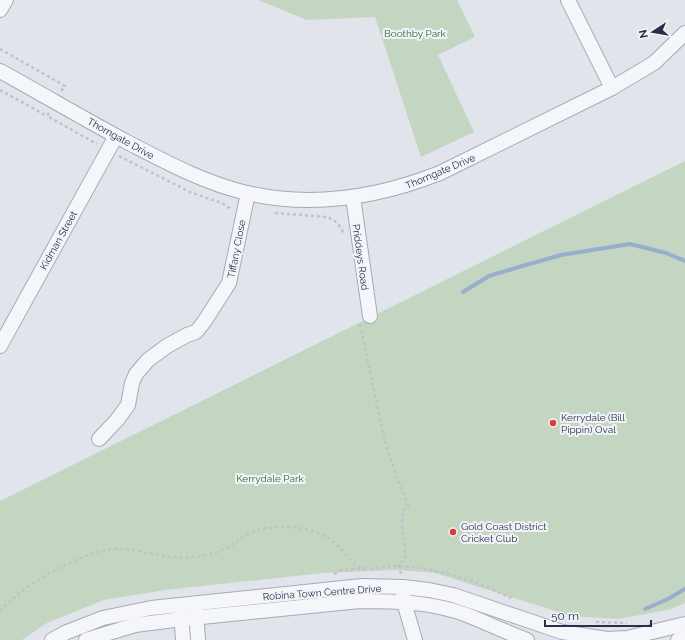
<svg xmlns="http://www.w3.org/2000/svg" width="685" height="640" font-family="Raleway,sans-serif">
<rect width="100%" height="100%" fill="#e2e4ec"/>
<g fill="#c4d6c2">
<path d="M258,0h199l18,37 -37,18 36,77 -53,25 -46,-140 -68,3z"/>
<path d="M685,161v442l-17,7 -50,9 -47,-3 -136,-43 -38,-3 -74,3 -158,17 -61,10 -57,23 -25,17h-22v-139z"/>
</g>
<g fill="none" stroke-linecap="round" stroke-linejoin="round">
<g stroke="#99adcf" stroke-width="4">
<path d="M463,292l26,-16 30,-9 42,-12 69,-11 36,9 19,8"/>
<path d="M645,609l23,-10 17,-10"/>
</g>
<defs>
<g id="minor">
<path d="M568,0l44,88"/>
<path d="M0,10l6,-10"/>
<path d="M0,71c42,23 84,48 127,71 39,20 77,41 120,51 65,15 132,4 193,-20l172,-85 42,-25 31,-30"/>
<path d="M353,197l17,119"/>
<path d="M0,346l116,-210"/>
<path d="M99,439l18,-19 11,-15 4,-22 4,-9 12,-14 19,-14 20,-11 9,-3 8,-10 25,-39 19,-90"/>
<path d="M403,593l1,9 11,38"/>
<path d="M196,609l2,31"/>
<path d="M181,610l2,30"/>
<path d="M52,640l15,-8 36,-14 48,-10 211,-22 41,1 26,3 24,5 109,37 45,7 20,-1 58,-14"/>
<path d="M86,640l49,-15 47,-6 178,-18c36,0 73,1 107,14 20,8 39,17 60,25"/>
<path d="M678,640l7,-2"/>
</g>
</defs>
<use href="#minor" stroke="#a6aab7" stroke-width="16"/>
<g stroke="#c0c2ca" stroke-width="2.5" stroke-dasharray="3 3" stroke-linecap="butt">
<path d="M0,49l65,37 -4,5"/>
<path d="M0,90l47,26"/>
<path d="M49,113l-2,3 50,28"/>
<path d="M119,156l73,37 30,10 9,6"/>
<path d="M275,213l52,4c8,3 12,7 16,15h2"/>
<path d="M360,324l24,114 10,31 14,37c-12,9 -3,36 -2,50l-7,10 2,8"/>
<path d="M334,574l8,-4 22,-2"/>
<path d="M0,611c24,-27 88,-65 125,-62 25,3 49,12 74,7 10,-1 20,-4 29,-9 7,-4 13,-10 20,-13 13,-6 28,-8 42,-7 17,1 34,6 47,18 8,7 15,21 27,23 11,2 25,-3 36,-2 39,2 79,16 113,33"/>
<path d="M596,622l31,1"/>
</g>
<use href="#minor" stroke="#f5f6f9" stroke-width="14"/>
</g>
<g fill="#dd3a3f" stroke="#f2f4f9" stroke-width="1.5">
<circle cx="553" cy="423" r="4"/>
<circle cx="453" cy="532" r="4"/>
</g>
<g text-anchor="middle" stroke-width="4" stroke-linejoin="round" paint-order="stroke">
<g font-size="10" fill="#366333" stroke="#f2f4f9">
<text x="415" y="37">Boothby Park</text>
<text x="270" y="482">Kerrydale Park</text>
</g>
<g font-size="10" fill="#282f46" stroke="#f2f4f9">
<text transform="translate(121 138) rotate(29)" y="4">Thorngate Drive</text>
<text transform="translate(440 171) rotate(-23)" y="4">Thorngate Drive</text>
<text transform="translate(58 240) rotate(-61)" y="4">Kidman Street</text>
<text transform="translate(236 249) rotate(-79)" y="4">Tiffany Close</text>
<text transform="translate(361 257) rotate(82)" y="4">Priddeys Road</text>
<text transform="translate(322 592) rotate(-4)" y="4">Robina Town Centre Drive</text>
</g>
<g font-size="10" fill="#282f46" stroke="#f2f4f9" text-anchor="start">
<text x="561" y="421">Kerrydale (Bill<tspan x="561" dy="12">Pippin) Oval</tspan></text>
<text x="461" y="530">Gold Coast District<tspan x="461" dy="12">Cricket Club</tspan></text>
</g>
</g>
<g transform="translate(653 32) rotate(258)" stroke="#f2f4f9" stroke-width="3" paint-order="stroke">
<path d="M0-3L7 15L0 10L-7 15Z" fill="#282f46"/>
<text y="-6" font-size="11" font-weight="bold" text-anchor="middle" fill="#282f46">N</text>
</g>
<path d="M545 620v6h106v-6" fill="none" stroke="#282f46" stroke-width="2"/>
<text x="551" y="620" font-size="12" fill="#282f46" stroke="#f2f4f9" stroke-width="3" paint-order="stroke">50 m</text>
</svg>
